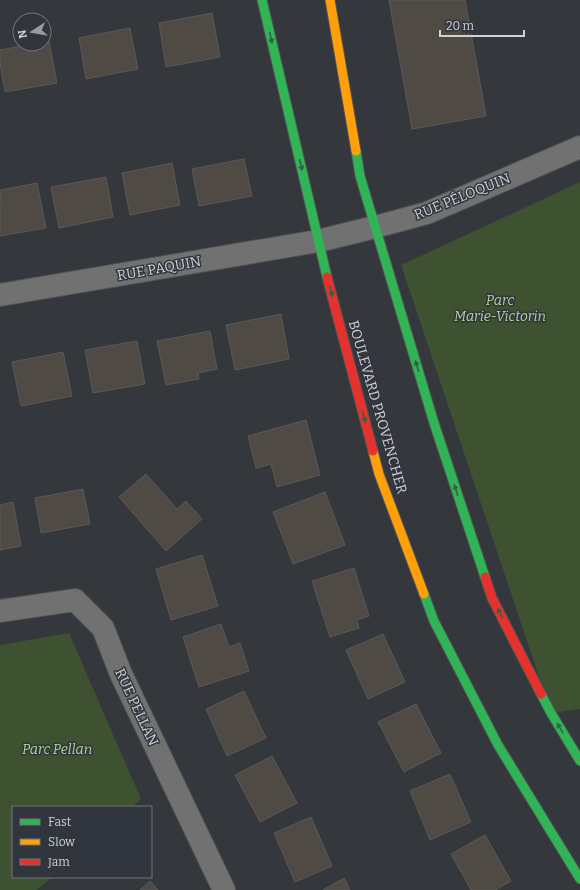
<svg xmlns="http://www.w3.org/2000/svg" width="580" height="890" font-family="Bitter,serif">
<rect width="100%" height="100%" fill="#34373b"/>
<g fill="#3e5131">
<path d="M580,182v527l-29,4 -150,-448z"/>
<path d="M69,633l72,166 -9,8h-119v70h39l-15,13h-37v-245z"/>
</g>
<g fill="#4f4a44" stroke="#5a595b">
<path d="M389,0h76l21,116 -74,13z"/>
<path d="M212,13l8,44 -54,10 -7,-44z"/>
<path d="M130,28l8,41 -52,10 -7,-41z"/>
<path d="M49,41l8,42 -52,9 -5,-29v-13l32,-6h12v-2z"/>
<path d="M244,159l8,37 -53,10 -7,-37z"/>
<path d="M172,163l8,42 -50,10 -8,-42z"/>
<path d="M106,177l7,40 -54,11 -8,-41z"/>
<path d="M37,183l9,45 -46,8v-32h1l-1,-14z"/>
<path d="M281,314l8,45 -54,11 -9,-45z"/>
<path d="M210,331l7,38 -19,4 1,6 -33,6 -9,-44z"/>
<path d="M137,341l8,43 -52,9 -8,-43z"/>
<path d="M63,352l9,44 -51,10 -9,-44z"/>
<path d="M306,420l14,55 -43,12 -6,-23 -15,4 -8,-32z"/>
<path d="M146,474l31,35 9,-8 16,18 -36,32 -47,-54z"/>
<path d="M83,489l7,35 -49,9 -6,-35z"/>
<path d="M325,492l20,53 -52,19 -20,-52z"/>
<path d="M13,502l8,44 -21,4v-45z"/>
<path d="M202,555l16,51 -47,14 -15,-51z"/>
<path d="M354,568l15,48 -12,4 2,8 -29,9 -18,-56z"/>
<path d="M221,624l8,23 11,-4 9,28 -50,16 -16,-50z"/>
<path d="M383,634l22,48 -37,17 -22,-49z"/>
<path d="M244,691l22,47 -39,18 -21,-47z"/>
<path d="M416,704l25,49 -37,19 -26,-50z"/>
<path d="M272,756l25,47 -37,19 -25,-47z"/>
<path d="M450,774l21,48 -41,18 -20,-49z"/>
<path d="M311,817l21,49 -37,16 -21,-49z"/>
<path d="M485,835l26,46 -16,9h-24l-20,-36z"/>
<path d="M344,878l6,12h-27z"/>
<path d="M150,881l8,9h-18z"/>
</g>
<g fill="none" stroke-linecap="round" stroke-linejoin="round">
<defs>
<g id="street">
<path d="M0,295l318,-54 57,-14 52,-14 153,-66"/>
<path d="M0,611l75,-11 28,28 18,46 103,216"/>
</g>
<g id="fast">
<path d="M262,0l65,277"/>
<path d="M356,151l4,25 74,247 51,154"/>
<path d="M424,594l10,27 64,124 82,134"/>
<path d="M541,694l10,19 29,48"/>
</g>
<g id="slow">
<path d="M330,0l26,151"/>
<path d="M373,451l6,23 45,120"/>
</g>
<g id="jam">
<path d="M327,277l46,174"/>
<path d="M485,577l7,21 49,96"/>
</g>
</defs>
<use href="#street" stroke="#515356" stroke-width="24"/>
<use href="#fast" stroke="#515356" stroke-width="11"/>
<use href="#slow" stroke="#515356" stroke-width="11"/>
<use href="#jam" stroke="#515356" stroke-width="11"/>
<use href="#street" stroke="#707170" stroke-width="22"/>
<use href="#fast" stroke="#30b455" stroke-width="9"/>
<use href="#slow" stroke="#ff9f0a" stroke-width="9"/>
<use href="#jam" stroke="#e5322d" stroke-width="9"/>
</g>
<defs><path id="oneway-solid" d="M-6-.8H1V-3.2L6.5 0L1 3.2V.8H-6Z"/></defs>
<g fill="#316246">
<use href="#oneway-solid" transform="translate(271 38) rotate(77)"/>
<use href="#oneway-solid" transform="translate(301 165) rotate(77)"/>
<use href="#oneway-solid" transform="translate(331 291) rotate(75)"/>
<use href="#oneway-solid" transform="translate(417 366) rotate(-107)"/>
<use href="#oneway-solid" transform="translate(364 417) rotate(75)"/>
<use href="#oneway-solid" transform="translate(456 490) rotate(-108)"/>
<use href="#oneway-solid" transform="translate(500 613) rotate(-117)"/>
<use href="#oneway-solid" transform="translate(560 728) rotate(-121)"/>
</g>
<g text-anchor="middle" stroke-width="3" stroke-linejoin="round" paint-order="stroke">
<g font-size="14" fill="#ced2d7" stroke="#31363e">
<text transform="translate(462 196) rotate(-22)" y="5">RUE PÉLOQUIN</text>
<text transform="translate(159 268) rotate(-10)" y="5">RUE PAQUIN</text>
<text transform="translate(378 407) rotate(74)" y="5">BOULEVARD PROVENCHER</text>
<text transform="translate(137 707) rotate(65)" y="5">RUE PELLAN</text>
</g>
<g font-size="14" font-style="italic" fill="#aed88f" stroke="#31363e">
<text x="500" y="305">Parc<tspan x="500" dy="16">Marie-Victorin</tspan></text>
<text x="57" y="754">Parc Pellan</text>
</g>
</g>
<rect x="12" y="806" width="140" height="72" fill="#31363e" stroke="#70747b"/>
<rect x="20" y="819" width="20" height="6" fill="#30b455" stroke="#70747b"/>
<text x="48" y="826" font-size="12" fill="#ced2d7">Fast</text>
<rect x="20" y="839" width="20" height="6" fill="#ff9f0a" stroke="#70747b"/>
<text x="48" y="846" font-size="12" fill="#ced2d7">Slow</text>
<rect x="20" y="859" width="20" height="6" fill="#e5322d" stroke="#70747b"/>
<text x="48" y="866" font-size="12" fill="#ced2d7">Jam</text>
<g transform="translate(32 32) rotate(258)"><circle r="19" fill="#31363e" stroke="#70747b"/>
<path d="M0-3L7 15L0 10L-7 15Z" fill="#989ca0"/>
<text y="-6" font-size="11" font-weight="bold" text-anchor="middle" fill="#ced2d7">N</text>
</g>
<path d="M440 30v6h84v-6" fill="none" stroke="#ced2d7" stroke-width="2"/>
<text x="446" y="30" font-size="12" fill="#ced2d7" stroke="#31363e" stroke-width="3" paint-order="stroke">20 m</text>
</svg>
